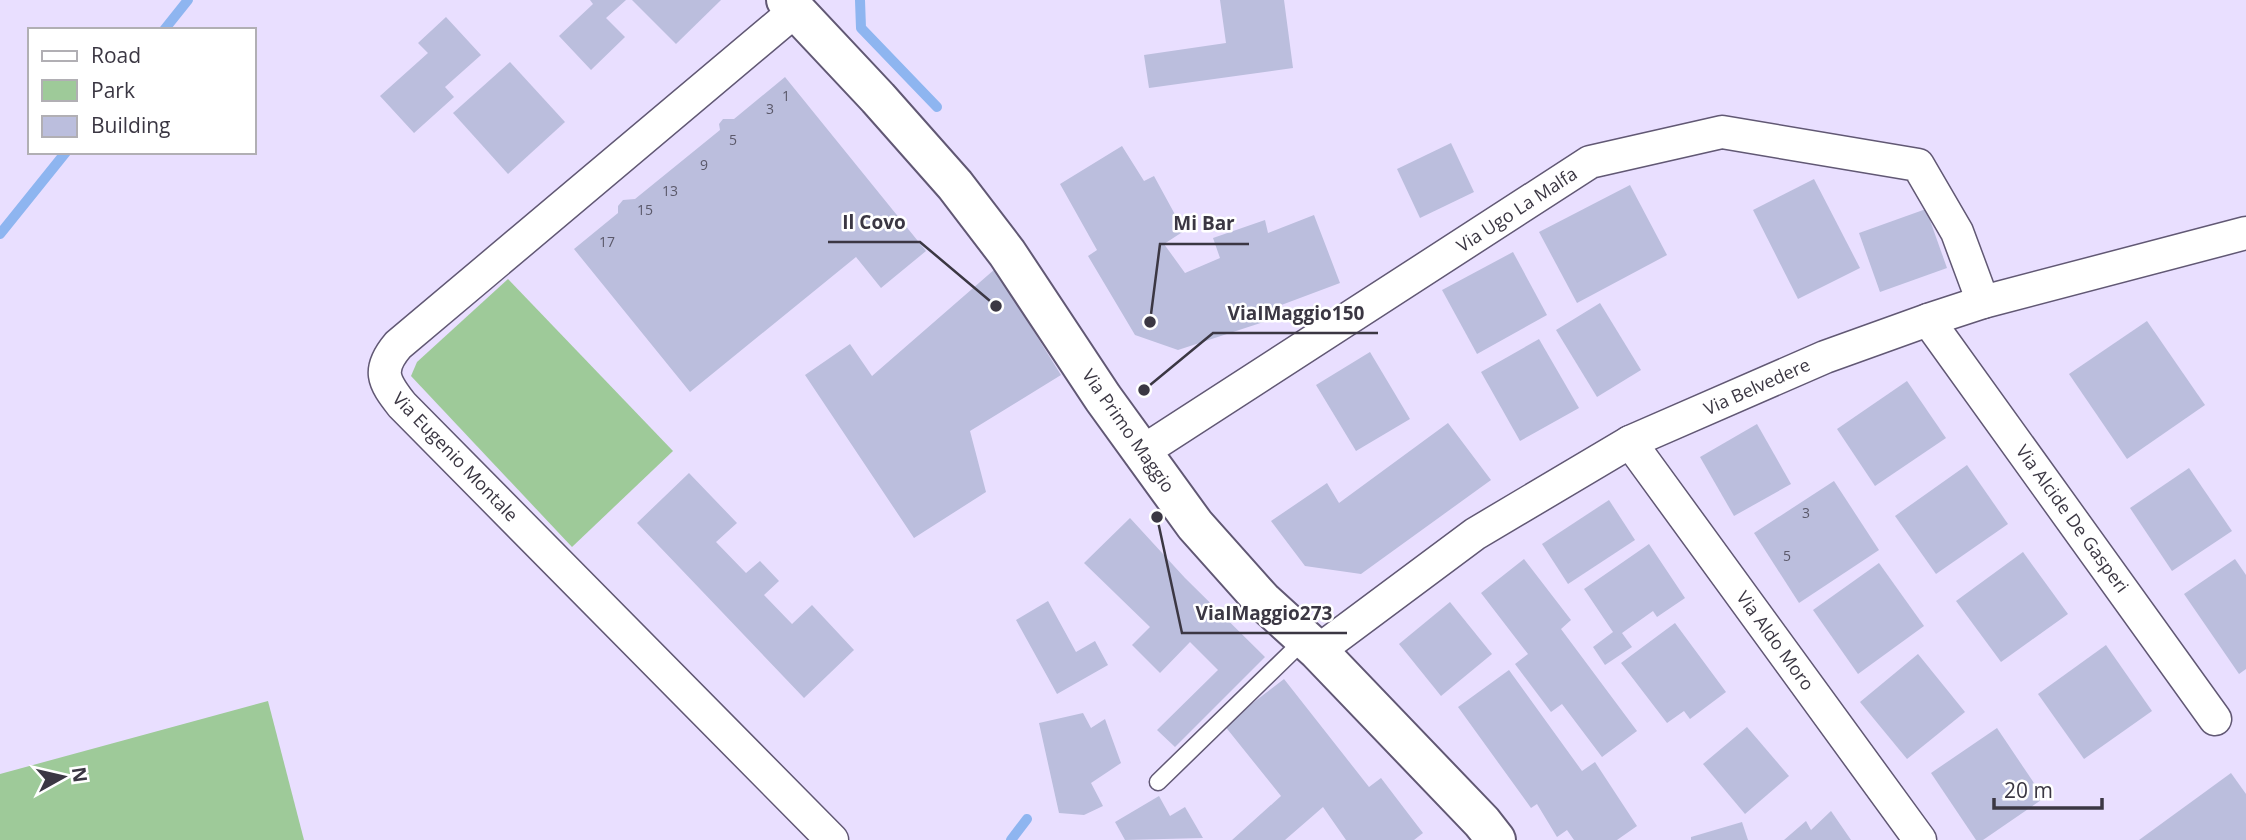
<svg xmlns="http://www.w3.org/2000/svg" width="2246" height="840" font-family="'Open Sans',sans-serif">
<rect width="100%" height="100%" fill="#e9dfff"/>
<g fill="#9eca99">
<path d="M508,279l165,172 -101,96 -161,-171 6,-14z"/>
<path d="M268,701l36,139h-304v-66z"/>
</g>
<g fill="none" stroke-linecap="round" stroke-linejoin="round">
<g stroke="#8eb5f0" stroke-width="10">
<path d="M860,0l1,28 76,79"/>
<path d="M164,30l24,-30"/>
<path d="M0,234l66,-82"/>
<path d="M1011,840l16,-21"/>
</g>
</g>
<g fill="#bbbedd">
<path d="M590,0h36l-20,18 19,19 -34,33 -32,-34 34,-32z"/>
<path d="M632,0h89l-45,44z"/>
<path d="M1220,0h64l9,68 -144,20 -5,-33 82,-12z"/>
<path d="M446,17l35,38 -36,32 9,10 -40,36 -34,-37 48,-43 -10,-10z"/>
<path d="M510,62l55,60 -57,52 -55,-61z"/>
<path d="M785,77l141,174 -45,37 -25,-31 -166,135 -116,-143 44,-36v-7l5,-6 12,-1 85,-69 -1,-6 4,-5h11z"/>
<path d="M1451,143l23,49 -54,26 -23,-49z"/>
<path d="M1122,146l22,35 10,-5 30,55 -20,13 21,29 35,-15 -7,-20 52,-18 3,13 46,-18 26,68 -72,27 5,9 -95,31 -43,-15 -47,-79 9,-6 -37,-66z"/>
<path d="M1814,179l46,89 -62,31 -45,-89z"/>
<path d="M1630,185l37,70 -90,48 -38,-71z"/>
<path d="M1926,209l21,59 -67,24 -21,-59z"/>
<path d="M1513,252l34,63 -70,39 -35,-64z"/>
<path d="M995,269l66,106 -91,56 16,61 -72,46 -109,-163 45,-31 22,32z"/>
<path d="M1600,303l41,67 -44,27 -41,-67z"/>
<path d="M2147,321l58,84 -78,54 -58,-85z"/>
<path d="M1539,339l40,69 -59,33 -39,-69z"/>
<path d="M1370,352l40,67 -54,32 -40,-66z"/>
<path d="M1907,381l39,57 -71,48 -38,-57z"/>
<path d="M1448,423l43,57 -130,94 -56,-8 -34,-45 56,-38 12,20z"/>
<path d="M1757,424l34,60 -57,32 -34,-59z"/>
<path d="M1967,465l41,59 -72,50 -41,-58z"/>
<path d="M2189,468l43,63 -60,40 -42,-63z"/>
<path d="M689,473l48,50 -21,19 30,31 14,-12 19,20 -15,14 28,29 20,-19 42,45 -50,48 -167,-175z"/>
<path d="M1834,481l45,69 -80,53 -45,-70z"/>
<path d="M1609,500l26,40 -67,44 -26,-40z"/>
<path d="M1130,518l55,60 80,79 -90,90 -18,-17 61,-60 -28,-28 -30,31 -28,-28 18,-18 -66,-64z"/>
<path d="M1649,544l36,54 -28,19 -4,-6 -31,22 10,14 -27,18 -12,-18 20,-15 -29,-43z"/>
<path d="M2023,552l45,62 -67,48 -45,-61z"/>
<path d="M1524,559l47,61 -10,9 76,102 -35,26 -40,-53 -11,8 -36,-48 13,-10 -47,-61z"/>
<path d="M2235,559l11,16v94l-7,5 -55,-80z"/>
<path d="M1879,563l45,63 -66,48 -45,-64z"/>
<path d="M1048,601l28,51 19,-11 13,24 -51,29 -41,-74z"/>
<path d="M1450,602l42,52 -51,42 -42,-52z"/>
<path d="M1675,623l51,69 -36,27 -6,-8 -17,12 -46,-60z"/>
<path d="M2106,645l46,66 -68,48 -46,-65z"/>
<path d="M1918,654l47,58 -58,47 -47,-57z"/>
<path d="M1509,670l73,101 13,-9 42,64 -20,14h-43l-7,-10 -10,7 -20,-33 -6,4 -73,-101z"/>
<path d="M1284,679l85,108 12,-9 42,55 -9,7h-68l-23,-33 -38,33h-53l49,-44 -57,-71z"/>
<path d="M1083,713l8,15 14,-9 16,44 -30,20 12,23 -19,9 -25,-2 -20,-90z"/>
<path d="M1747,727l42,49 -44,38 -42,-50z"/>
<path d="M1997,728l47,70 -61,42h-7l-45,-67z"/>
<path d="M2231,773l15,21v46h-107z"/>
<path d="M1159,796l11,20 15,-9 18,31 -78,2 -10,-18z"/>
<path d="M1831,811l20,29h-67l22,-19 5,9z"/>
<path d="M1742,822l6,18h-57v-3z"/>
</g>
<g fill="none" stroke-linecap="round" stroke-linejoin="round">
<defs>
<path id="service" d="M1158,782l147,-143"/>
<g id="minor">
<path d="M796,10l-398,335c-21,25 -15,36 4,60l430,435"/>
<path d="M1928,320l287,399"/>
<path d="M1630,442l290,398"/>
<path d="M1142,452l448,-290 132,-30 196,33 39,67 26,70"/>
<path d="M1318,651l157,-117 155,-92 195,-85 103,-37 55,-18 263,-69"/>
</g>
<path id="primary" d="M786,0l92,98 77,87 52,68 96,145 92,127 67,75 56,51 164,171 14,18"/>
</defs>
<use href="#service" stroke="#615874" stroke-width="19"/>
<use href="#minor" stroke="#615874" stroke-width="35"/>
<use href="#primary" stroke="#615874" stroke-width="42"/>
<use href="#service" stroke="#fff" stroke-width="16"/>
<use href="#minor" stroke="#fff" stroke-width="32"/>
<use href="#primary" stroke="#fff" stroke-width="38"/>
</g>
<g text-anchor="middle" stroke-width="5" stroke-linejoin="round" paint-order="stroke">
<g font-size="14" fill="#5b596a">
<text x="786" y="101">1</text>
<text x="770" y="114">3</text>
<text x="733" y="145">5</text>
<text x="704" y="170">9</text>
<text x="670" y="196">13</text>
<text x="645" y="215">15</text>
<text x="607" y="247">17</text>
<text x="1806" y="518">3</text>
<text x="1787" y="561">5</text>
</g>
<g font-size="18" fill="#3b3743" stroke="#fff">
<text transform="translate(1517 210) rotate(-33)" y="6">Via Ugo La Malfa</text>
<text transform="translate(1757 387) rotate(-24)" y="6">Via Belvedere</text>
<text transform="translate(1128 431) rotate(55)" y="6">Via Primo Maggio</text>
<text transform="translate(455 457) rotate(46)" y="6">Via Eugenio Montale</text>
<text transform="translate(2072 519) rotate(54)" y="6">Via Alcide De Gasperi</text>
<text transform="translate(1775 641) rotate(54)" y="6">Via Aldo Moro</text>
</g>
</g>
<path fill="none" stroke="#3b3743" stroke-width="2.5" d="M996 306L920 242H828M1150 322L1160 244H1249M1144 390L1213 333H1378M1157 517L1182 633H1347"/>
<g fill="#3b3743" stroke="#fff" stroke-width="2.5">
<circle cx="996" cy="306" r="7"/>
<circle cx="1150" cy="322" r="7"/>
<circle cx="1144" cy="390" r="7"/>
<circle cx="1157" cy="517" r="7"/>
</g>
<g font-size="19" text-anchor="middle" font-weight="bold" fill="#3b3743" stroke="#fff" stroke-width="5" stroke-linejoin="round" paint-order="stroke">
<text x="874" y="229">Il Covo</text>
<text x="1204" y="230">Mi Bar</text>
<text x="1296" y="320">ViaIMaggio150</text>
<text x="1264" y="620">ViaIMaggio273</text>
</g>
<rect x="28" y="28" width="228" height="126" fill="#ffffff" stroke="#b1afb4" stroke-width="2"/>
<rect x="42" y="51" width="35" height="10" fill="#ffffff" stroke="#b1afb4" stroke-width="2"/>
<text x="91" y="63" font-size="21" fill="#3b3743">Road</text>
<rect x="42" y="80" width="35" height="21" fill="#9eca99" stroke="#b1afb4" stroke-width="2"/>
<text x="91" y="98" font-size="21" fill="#3b3743">Park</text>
<rect x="42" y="116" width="35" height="21" fill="#bbbedd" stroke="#b1afb4" stroke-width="2"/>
<text x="91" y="133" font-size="21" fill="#3b3743">Building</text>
<g transform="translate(63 777) rotate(82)" stroke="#ffffff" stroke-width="5" paint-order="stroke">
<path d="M0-5L12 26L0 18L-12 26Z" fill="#3b3743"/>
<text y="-10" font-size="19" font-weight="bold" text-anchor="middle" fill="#3b3743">N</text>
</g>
<path d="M1994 798v10h108v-10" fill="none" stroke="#3b3743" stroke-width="3.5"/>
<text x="2004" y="798" font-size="21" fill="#3b3743" stroke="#ffffff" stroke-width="5" paint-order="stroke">20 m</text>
</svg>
